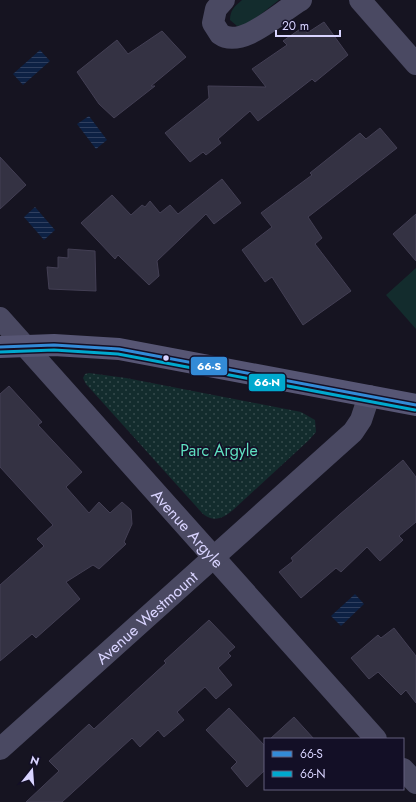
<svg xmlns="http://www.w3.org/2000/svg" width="416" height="802" font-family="Jost,sans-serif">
<defs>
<pattern id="park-dots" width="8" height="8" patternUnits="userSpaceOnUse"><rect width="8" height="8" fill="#132c2d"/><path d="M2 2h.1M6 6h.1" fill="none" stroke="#354a4c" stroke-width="1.8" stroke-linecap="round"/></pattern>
<pattern id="water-rules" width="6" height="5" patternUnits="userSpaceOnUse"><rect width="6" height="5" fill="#0d2144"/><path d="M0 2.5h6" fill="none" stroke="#304060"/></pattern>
</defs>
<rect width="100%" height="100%" fill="#161421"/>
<g fill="#132c2d">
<path d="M242,0h37l-32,25 -10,1 -7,-6c0,-10 5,-14 12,-20z"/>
<path d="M416,268v61l-30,-34z"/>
</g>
<path fill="url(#park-dots)" d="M89,373l37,5 175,34 14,8 1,12 -7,8 -76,70c-10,8 -18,13 -30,4l-117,-130 -3,-6 2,-4z"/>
<g fill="url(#water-rules)">
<path d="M40,50l10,11 -27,24 -10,-11z"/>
<path d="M89,116l18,24 -11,9 -19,-25z"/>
<path d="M35,207l20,23 -11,10 -20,-23z"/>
<path d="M355,594l9,10 -23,22 -10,-10z"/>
</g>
<g fill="#343243" stroke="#433f54">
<path d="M324,22l24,33 -33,27 -3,-3 -54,42 -8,-10 -32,28 3,4 -15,12 -3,-3 -13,10 -25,-29 44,-35 -1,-12 58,1 -14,-18 35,-24 -4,-4 20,-14 4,6z"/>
<path d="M162,31l24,26 -35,29h4l-41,32 -15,-14 -22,-32 40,-32 11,14z"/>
<path d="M380,128l17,20 -89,69 14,21 -7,6 36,47 -48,34 -31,-48 -7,5 -23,-32 30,-23 -11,-14 51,-38 -2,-2 50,-40 6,6z"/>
<path d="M0,157l26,28 -26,24z"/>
<path d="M222,179l19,24 -27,21 -8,-10 -49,47 2,15 -10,9 -31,-30 -3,4 -34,-36 31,-28 19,20 11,-10 3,2 5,-6 10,12 10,-8 8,9z"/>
<path d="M416,214v47l-23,-27z"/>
<path d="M68,249l27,2 1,40 -47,-2 -2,-22 11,1v-11l10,1z"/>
<path d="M9,386l33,36 -4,3 44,47 -16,15 23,26 10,-11 11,11 12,-11 9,8 1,14 -8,18 2,2 -27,25 -6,-4 -27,17 14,17 -44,39 -4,-4 -32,27v-76l44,-39 -7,-7 16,-14 -53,-58v-73z"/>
<path d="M403,460l13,17v45l-17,14 4,4 -23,21 -13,-14 -26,25 -5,-4 -35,30 -22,-26 14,-11 -2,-3 48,-43z"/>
<path d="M209,620l26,27 -7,6 3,3 -13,12 14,17 -16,14 -11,-12 -28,25 7,8 -20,17 -6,-7 -18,17 -8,-9 -70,64h-36l33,-31 -10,-10 40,-37 5,5 72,-66 -2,-2z"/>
<path d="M394,628l22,28v47l-10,-13 -5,5 -23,-23 -9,7 -18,-21 27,-23 3,3z"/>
<path d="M229,708l36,38v24l-18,17 -16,-19 6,-6 -31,-32z"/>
<path d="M294,717l20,22h-44z"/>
</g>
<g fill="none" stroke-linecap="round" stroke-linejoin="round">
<g stroke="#4a4962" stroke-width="22">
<path d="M224,0l-8,9 -3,14 7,11c22,16 61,-23 81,-34"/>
<path d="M360,0l56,64"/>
<path id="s1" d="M0,318l376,421"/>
<path id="s2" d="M0,749l353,-317 8,-12 8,-24"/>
<path d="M403,769l13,14"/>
</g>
<path stroke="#575674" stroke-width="22" d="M0,347l54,-2 65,4 297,56"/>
<defs>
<path id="bus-1" d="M0,347l54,-2 65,4 297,56"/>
<path id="bus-2" d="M0,352l54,-2 64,4 297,56"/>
</defs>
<use href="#bus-1" stroke="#130f26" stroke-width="6"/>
<use href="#bus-2" stroke="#130f26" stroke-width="6"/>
<use href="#bus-1" stroke="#338bd7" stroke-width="3"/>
<use href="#bus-2" stroke="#00a9ce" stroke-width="3"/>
</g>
<circle fill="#d9d4ff" stroke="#130f26" stroke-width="1.5" cx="166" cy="358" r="3.5"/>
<g text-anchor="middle" stroke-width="3.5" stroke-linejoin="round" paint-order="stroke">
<g font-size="16" fill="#5fe0c0" stroke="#130f26">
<text x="219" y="456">Parc Argyle</text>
</g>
<g font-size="16" fill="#d9d4ff" stroke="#130f26">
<text dy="6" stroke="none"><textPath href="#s1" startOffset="282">Avenue Argyle</textPath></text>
<text dy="6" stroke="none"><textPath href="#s2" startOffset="197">Avenue Westmount</textPath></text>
</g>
</g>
<g stroke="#130f26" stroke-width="1.5">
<rect x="190" y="356" width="38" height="20" rx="4" fill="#338bd7"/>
<rect x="248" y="373" width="38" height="19" rx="4" fill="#00a9ce"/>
</g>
<g font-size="11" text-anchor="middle" font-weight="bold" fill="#fff">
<text x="209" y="370">66-S</text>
<text x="267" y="386">66-N</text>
</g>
<rect x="264" y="738" width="140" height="52" fill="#130f26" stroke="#625e7d"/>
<rect x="272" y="751" width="20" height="6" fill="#338bd7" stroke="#625e7d"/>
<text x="300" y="758" font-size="12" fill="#d9d4ff">66-S</text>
<rect x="272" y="771" width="20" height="6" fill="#00a9ce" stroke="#625e7d"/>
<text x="300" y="778" font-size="12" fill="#d9d4ff">66-N</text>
<g transform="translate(32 770) rotate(17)" stroke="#130f26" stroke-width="3" paint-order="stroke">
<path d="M0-3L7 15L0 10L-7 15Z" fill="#d9d4ff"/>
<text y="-6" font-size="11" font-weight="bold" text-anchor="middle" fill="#d9d4ff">N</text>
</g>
<path d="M276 30v6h64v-6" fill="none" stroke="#d9d4ff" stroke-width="2"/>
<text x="282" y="30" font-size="12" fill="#d9d4ff" stroke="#130f26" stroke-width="3" paint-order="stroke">20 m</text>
</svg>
